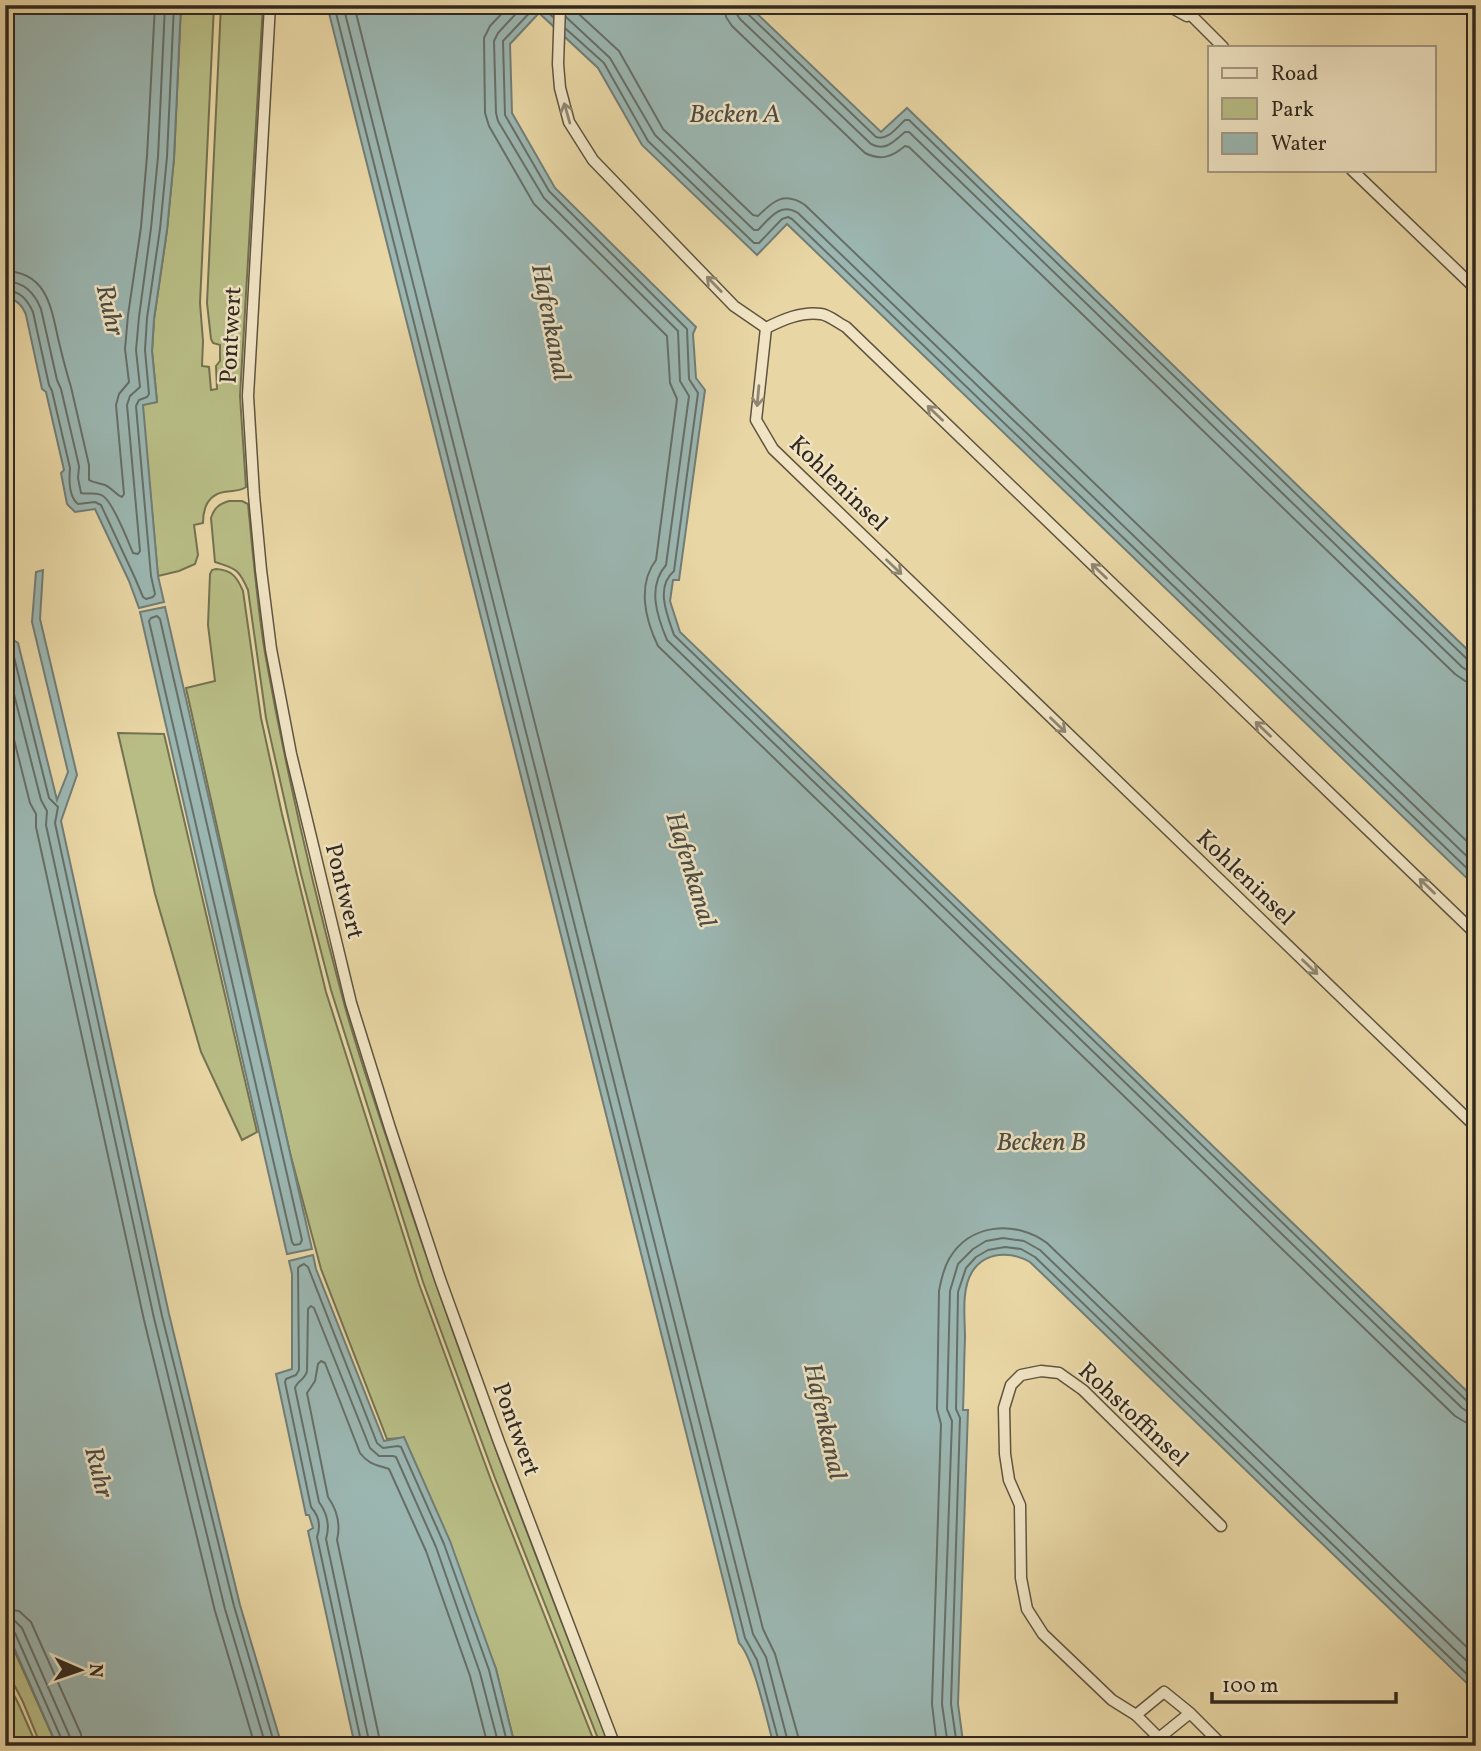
<svg xmlns="http://www.w3.org/2000/svg" width="1481" height="1751" font-family="Vollkorn,serif">
<rect width="100%" height="100%" fill="#e8d6a4"/>
<filter id="stains"><feTurbulence type="fractalNoise" baseFrequency=".00286" numOctaves="4"/><feColorMatrix values="0 0 0 0 .2 0 0 0 0 .09 0 0 0 0 .02 0 0 0 .5 -.17"/></filter>
<radialGradient id="worn" r=".72"><stop offset=".6" stop-color="#630" stop-opacity="0"/><stop offset="1" stop-color="#630" stop-opacity=".3"/></radialGradient>
<g fill="#b8bd85" stroke="#747252" stroke-width="2">
<path d="M181,5h33l-14,298 3,38 -1,25 7,1 2,23 6,-1 -1,-23 4,-5v-16l-7,-2 -2,-4 -4,-36 14,-298h42l-23,391 6,91c-7,5 -13,3 -22,5 -16,3 -21,16 -21,31l-9,2 4,30 -3,9 -16,7 -21,5 -16,-171 15,-3 -5,-51 2,-32 13,-89 7,-72z"/>
<path d="M229,501h13l6,3c5,50 9,100 17,149 21,118 48,235 79,350 19,69 44,137 66,205 61,181 130,360 200,538h-9l-106,-268 -72,-196 -92,-292 -30,-116 -35,-156 -18,-128c-10,-23 -13,-21 -33,-28l-4,-44c3,-10 8,-14 18,-17z"/>
<path d="M216,569c16,1 21,8 27,22l18,127 21,96 44,178 93,292 72,196 105,266h-81l-19,-77 -92,-231 -17,1 -66,-170 -31,-116 -104,-465 29,-7 -7,-56 2,-51 2,-4z"/>
<path d="M118,733l46,1 93,398 -15,8 -41,-88 -46,-158z"/>
<path d="M5,1627l6,16 46,103h-16l-18,-44 -18,-35z"/>
<path d="M5,1677l14,28 18,41h-32z"/>
</g>
<g fill="#9bb6b1" stroke="#717d77" stroke-width="2">
<path d="M5,5h176l-7,153 -7,72 -13,89 -2,32 5,51 -14,3 15,171 6,26 -25,6 -10,-27 -34,-72 -20,3 -8,-8 -6,-31 3,-3 -18,-78 -4,-3 -16,-74c-4,-11 -10,-15 -21,-19z"/>
<path d="M327,5h421l133,127 26,-24 569,550v229l-689,-663 -30,31 -115,-110 -44,-77 -59,-55 -29,31 2,69 43,75 141,139 -3,7 3,44 9,12 -26,190h-6l-3,21 10,31 796,768v292l-446,-430c-19,-11 -45,-11 -58,10 -11,18 -7,46 -7,66 -1,24 -1,48 -2,72h5l-10,294 5,38 2,4h-191c-7,-24 -20,-88 -35,-103z"/>
<path d="M43,570l-3,49 37,156 -16,46 108,493 71,291 42,141h-225l-52,-119v-992l13,8 39,157 11,-28 -36,-150 4,-50z"/>
<path d="M165,607l147,642 -25,5 -147,-642z"/>
<path d="M313,1255l3,14 68,172 20,-4 46,104 46,128 19,77h-160l-47,-215 5,-3 -4,-13h-3l-30,-141 16,-5v-95l-3,-13z"/>
</g>
<g fill="none" stroke-linecap="round" stroke-linejoin="round">
<g stroke="#666f68" stroke-width="2">
<path d="M334,5l411,1633 12,22 23,86"/>
<path d="M343,5l410,1629 13,23 23,89"/>
<path d="M354,5l409,1624 12,25 23,82 1,10"/>
<path d="M510,5l-20,21 -6,12 1,75 4,13 45,78 133,132 3,47 7,16 -21,161c-19,25 -11,59 2,86l797,770 10,6 11,2"/>
<path d="M524,5l-26,28 -4,8 2,72 2,8 46,77 134,133 2,50 9,15 -23,169c-19,22 -9,51 1,75l795,768 6,4 8,1"/>
<path d="M569,5l50,46 44,78 90,86 5,1c15,-15 26,-25 47,-11l671,645"/>
<path d="M725,5l1,12 6,9 133,127c16,8 27,4 40,-7l4,1 546,527 10,7 11,1"/>
<path d="M735,5l1,8 4,6 131,125c15,8 23,-3 34,-12h4l553,535 6,4h8"/>
<path d="M744,5l3,8 129,124c12,4 21,-10 29,-17h4l559,540 8,3"/>
<path d="M553,17l-10,-9h-9l-31,33 2,74 44,76 138,138 2,50 9,14 -24,178c-19,16 -7,44 0,64l794,767 8,2"/>
<path d="M566,17l44,41 45,77 99,95h4c12,-12 22,-28 40,-17l678,652"/>
<path d="M566,29l38,34 44,78 106,102h5l23,-24 6,-2 4,2 684,658"/>
<path d="M5,271c41,1 46,35 53,67 4,17 8,33 13,49l18,78v15c5,3 11,3 16,5 7,3 11,10 17,12l2,-3 -8,-89 3,-11 10,-12 -4,-33 3,-34 13,-88 6,-71 8,-151"/>
<path d="M5,281c19,1 29,11 36,28l16,71 4,9 18,77 -1,12 3,15c7,2 15,-2 22,3 10,6 25,45 30,57l5,1 2,-3 -13,-146 3,-9 10,-9 -4,-37 3,-33 12,-89 7,-71 7,-152"/>
<path d="M5,290c15,1 22,9 28,22l16,73 3,6 18,77c-1,11 -1,29 8,36l17,-2 6,3 34,73 8,19 3,2 7,-2 2,-3 -4,-18 -15,-170 3,-6 8,-3 2,-3 -4,-44 2,-32 13,-89 7,-72 7,-152"/>
<path d="M157,616l3,3 142,621 -2,4 -6,1 -2,-3 -143,-621 2,-3z"/>
<path d="M5,643l7,6 37,149 9,9 -3,16 107,493 72,290 41,140"/>
<path d="M5,659l36,141 6,11 -1,14 108,493 71,291 41,137"/>
<path d="M5,704l25,99 6,11v13l108,493 71,291 40,135"/>
<path d="M5,1609l14,2 12,11 50,112 1,12"/>
<path d="M5,1619l10,2 7,7 48,109 2,9"/>
<path d="M5,1628l6,1 4,4 47,107 1,6"/>
<path d="M362,1746l-45,-209c4,-11 2,-21 -6,-30l-26,-125 1,-3 10,-4 3,-5 -1,-102 2,-2 4,-2 4,3 69,176 6,5 15,-2 3,1 43,97 45,126 19,76"/>
<path d="M370,1746l-44,-207c4,-13 1,-26 -7,-37l-24,-114c2,-7 10,-8 12,-17l1,-62 3,-3 3,2 56,140 9,8h14l3,1 40,90 44,126 19,73"/>
<path d="M381,1746l-44,-206c4,-16 0,-30 -9,-43l-21,-104 8,-12 3,-17 3,-3 4,2 35,90c9,12 18,12 29,16l37,82 44,125 18,70"/>
<path d="M937,1746l-5,-42 9,-280 -4,-15 2,-118c2,-11 5,-23 10,-32 21,-36 67,-39 98,-16l429,413"/>
<path d="M948,1746l-6,-42 10,-283 -5,-12 3,-118 8,-27 15,-15 13,-8 17,-3 21,3 16,9 436,420"/>
<path d="M957,1746l-6,-42 9,-286 -4,-9 2,-117 8,-24 10,-11 12,-7 17,-3 16,2 14,8 441,426"/>
</g>
<defs>
<g id="minor">
<path d="M270,5l-22,391 6,99 7,75 10,79 20,105 60,249 39,125 50,151 59,163 116,304"/>
<path d="M560,5l-2,59 2,24 9,34 24,38 141,146 32,22"/>
<path d="M1167,5l20,11"/>
<path d="M1181,5l42,42"/>
<path d="M1352,170l124,119"/>
<path d="M766,328l-10,92 17,29 703,678"/>
<path d="M766,328c16,-8 36,-17 55,-14 8,1 17,9 25,13l630,607"/>
<path d="M1190,1713l-31,25 -23,-23 28,-23 26,21 33,33"/>
<path d="M1136,1715l-24,-15 -69,-66 -16,-25 -6,-31 -1,-73 -11,-25 -4,-26 -1,-46 7,-23 10,-10 20,-4 18,2 24,17 138,136"/>
</g>
</defs>
<use href="#minor" stroke="#5f5440" stroke-width="13"/>
<use href="#minor" stroke="#f0e4c4" stroke-width="10"/>
</g>
<defs><path id="oneway-shaft" d="M-6 0H5M1.5-3L5.5 0L1.5 3" fill="none" stroke-width="1.6" stroke-linecap="round" stroke-linejoin="round" transform="scale(1.75)"/></defs>
<g stroke="#908672">
<use href="#oneway-shaft" transform="translate(567 113) rotate(-106)"/>
<use href="#oneway-shaft" transform="translate(714 284) rotate(-134)"/>
<use href="#oneway-shaft" transform="translate(758 396) rotate(95)"/>
<use href="#oneway-shaft" transform="translate(935 413) rotate(-136)"/>
<use href="#oneway-shaft" transform="translate(894 567) rotate(44)"/>
<use href="#oneway-shaft" transform="translate(1099 571) rotate(-136)"/>
<use href="#oneway-shaft" transform="translate(1058 725) rotate(44)"/>
<use href="#oneway-shaft" transform="translate(1263 729) rotate(-136)"/>
<use href="#oneway-shaft" transform="translate(1427 886) rotate(-136)"/>
<use href="#oneway-shaft" transform="translate(1310 967) rotate(44)"/>
</g>
<g text-anchor="middle" stroke-width="5" stroke-linejoin="round" paint-order="stroke">
<g font-size="24" fill="#31281f" stroke="#f0e4c4">
<text transform="translate(230 335) rotate(-87)" y="8">Pontwert</text>
<text transform="translate(839 483) rotate(44)" y="8">Kohleninsel</text>
<text transform="translate(1246 877) rotate(44)" y="8">Kohleninsel</text>
<text transform="translate(345 891) rotate(76)" y="8">Pontwert</text>
<text transform="translate(1134 1414) rotate(43)" y="8">Rohstoffinsel</text>
<text transform="translate(517 1429) rotate(70)" y="8">Pontwert</text>
</g>
<g font-size="26" font-style="italic" fill="#4c4c44" stroke="#f0e4c4">
<text x="735" y="122">Becken A</text>
<text transform="translate(111 310) rotate(77)" y="9">Ruhr</text>
<text transform="translate(552 322) rotate(79)" y="9">Hafenkanal</text>
<text transform="translate(692 869) rotate(73)" y="9">Hafenkanal</text>
<text x="1041" y="1150">Becken B</text>
<text transform="translate(826 1421) rotate(77)" y="9">Hafenkanal</text>
<text transform="translate(100 1472) rotate(76)" y="9">Ruhr</text>
</g>
</g>
<rect width="1481" height="1751" fill="none" stroke="#e8d6a4" stroke-width="28"/>
<rect x="7" y="7" width="1467" height="1737" fill="none" stroke="#31281f" stroke-width="3.5"/>
<rect x="14" y="14" width="1453" height="1723" fill="none" stroke="#31281f" stroke-width="2"/>
<rect x="1208" y="46" width="228" height="126" fill="#f0e4c4" stroke="#a49982" stroke-width="2"/>
<rect x="1222" y="68" width="35" height="10" fill="#f0e4c4" stroke="#a49982" stroke-width="2"/>
<text x="1271" y="80" font-size="21" fill="#31281f">Road</text>
<rect x="1222" y="98" width="35" height="21" fill="#b8bd85" stroke="#a49982" stroke-width="2"/>
<text x="1271" y="116" font-size="21" fill="#31281f">Park</text>
<rect x="1222" y="133" width="35" height="21" fill="#9bb6b1" stroke="#a49982" stroke-width="2"/>
<text x="1271" y="150" font-size="21" fill="#31281f">Water</text>
<g transform="translate(80 1670) rotate(92)" stroke="#f0e4c4" stroke-width="5" paint-order="stroke">
<path d="M0-5L12 26L0 18L-12 26Z" fill="#31281f"/>
<text y="-10" font-size="19" font-weight="bold" text-anchor="middle" fill="#31281f">N</text>
</g>
<path d="M1212 1692v10h184v-10" fill="none" stroke="#31281f" stroke-width="3.5"/>
<text x="1222" y="1692" font-size="21" fill="#31281f" stroke="#f0e4c4" stroke-width="5" paint-order="stroke">100 m</text>
<rect width="100%" height="100%" filter="url(#stains)"/>
<rect width="100%" height="100%" fill="url(#worn)"/>
</svg>
